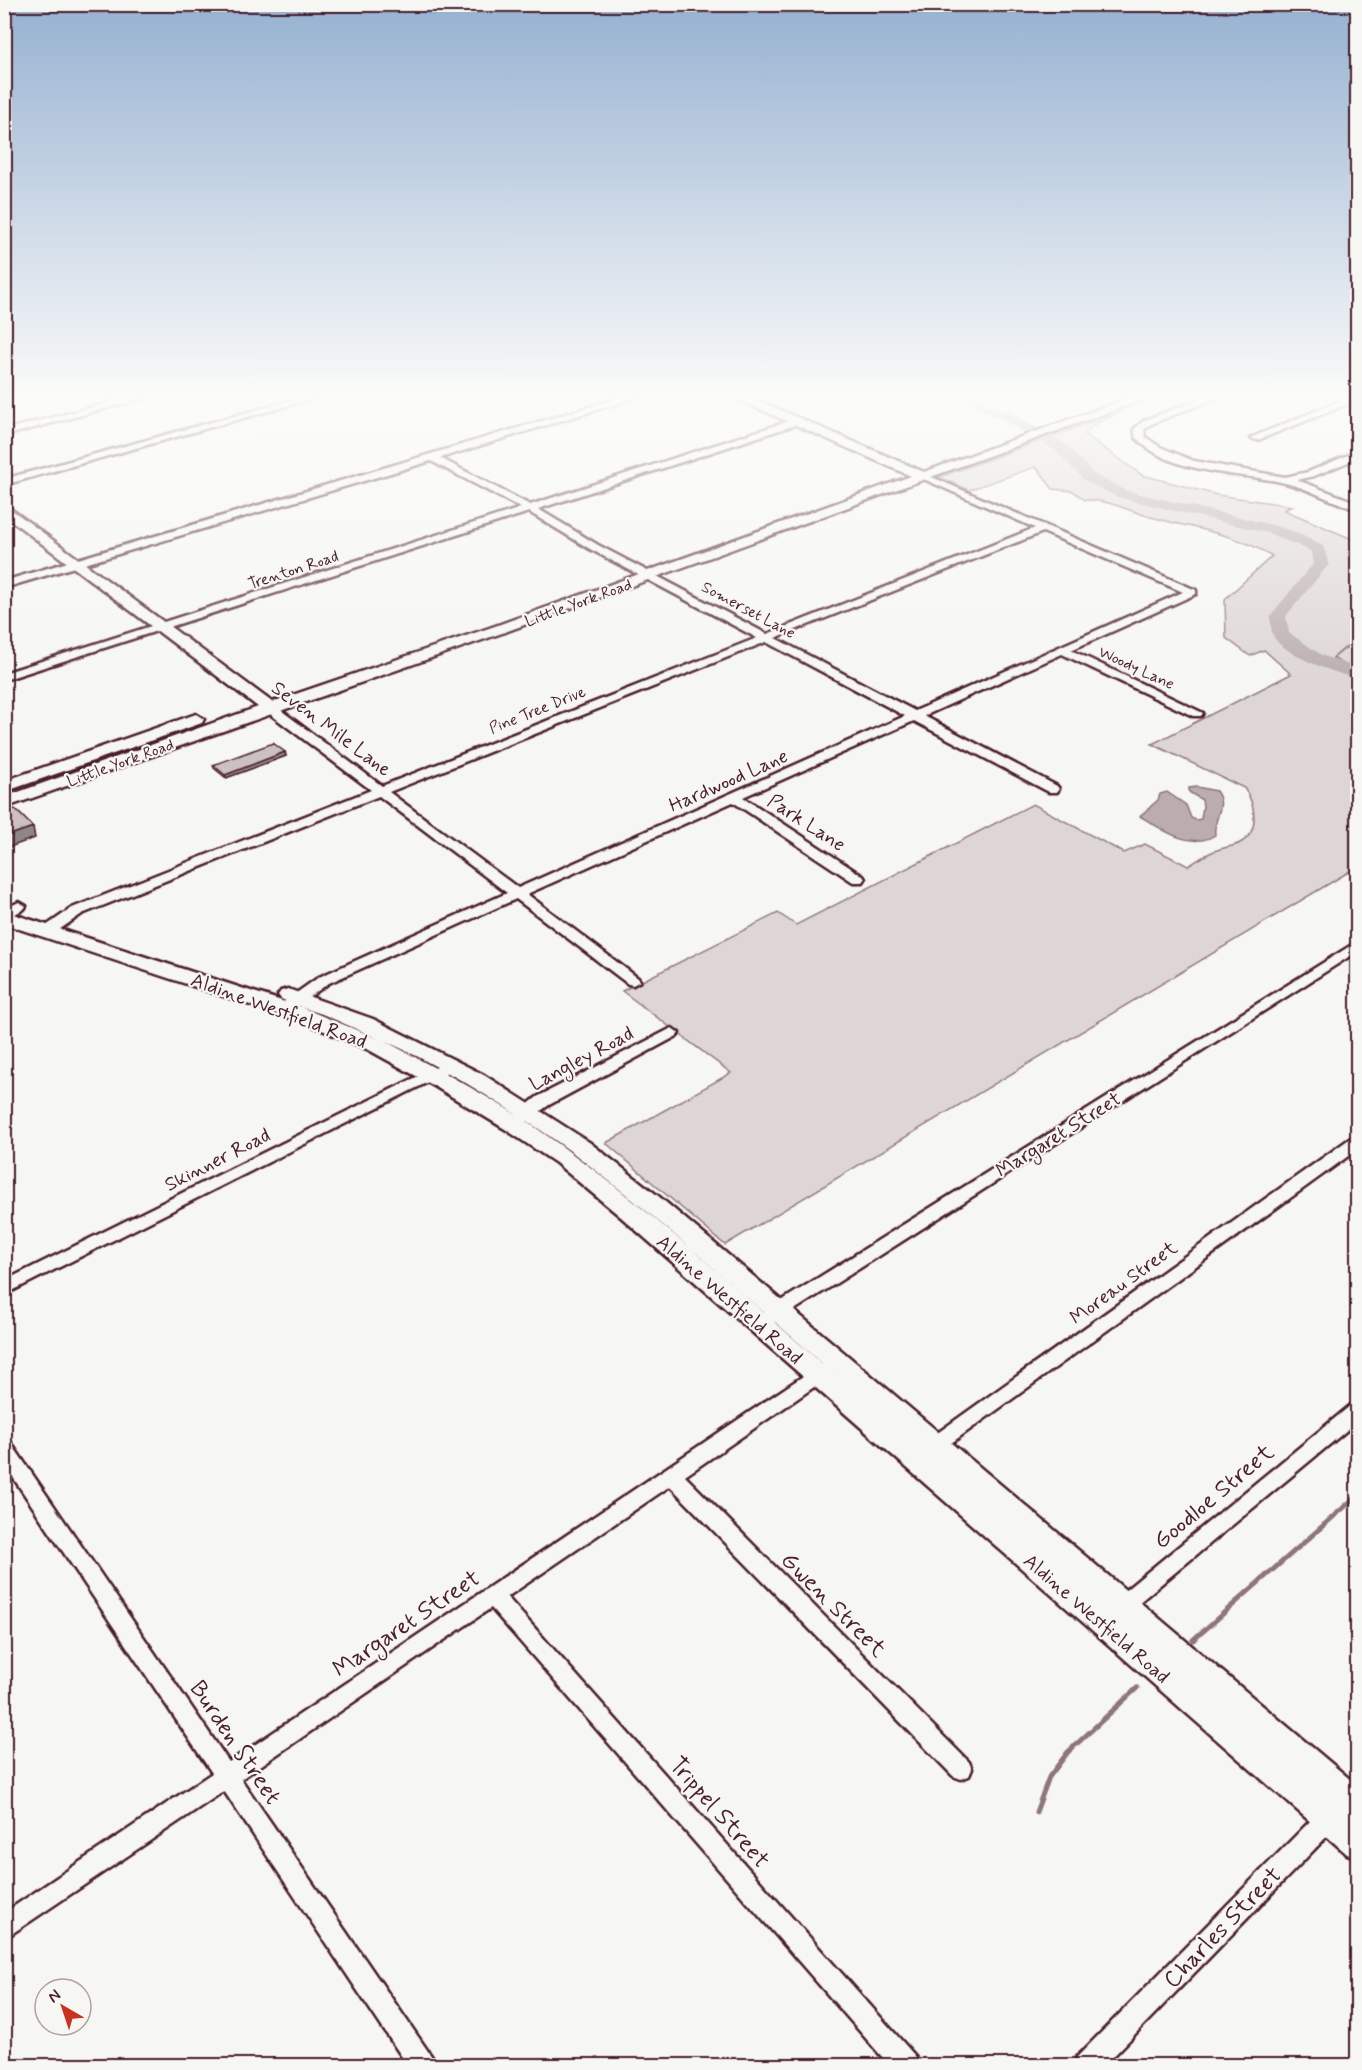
<svg xmlns="http://www.w3.org/2000/svg" width="1362" height="2070" font-family="Mynerve,sans-serif">
<rect width="100%" height="100%" fill="#f6f6f2"/>
<filter id="ink" filterUnits="userSpaceOnUse"><feTurbulence type="fractalNoise" baseFrequency=".0167" numOctaves="2"/><feDisplacementMap in="SourceGraphic" scale="12" xChannelSelector="R" yChannelSelector="G"/><feConvolveMatrix kernelMatrix="1 2 1 2 8 2 1 2 1" color-interpolation-filters="sRGB"/></filter>
<g filter="url(#ink)">
<path fill="#ddd6d5" stroke="#947a80" stroke-width="1.5" d="M1124,411l-29,13 -11,10 58,41 75,20 76,11 -9,4 73,31v326l-632,378 -119,-102 125,-70 -109,-82 156,-78 18,12 237,-121 91,49 21,-9 43,22c9,-5 19,-13 29,-16 8,-3 16,-3 23,-7 21,-11 15,-40 4,-55l-92,-44 139,-70 -27,-24 -14,6 -24,-18 -1,-39 47,-43c-39,-24 -85,-28 -128,-41 -19,-6 -39,-16 -59,-15l-12,-9 -20,-2c-7,-8 -10,-17 -18,-22l-66,23 -29,-13z"/>
<path fill="#bbadae" stroke="#8e747a" stroke-width="1.5" d="M1197,787l19,4c12,16 -4,28 -1,44 -24,16 -54,-6 -75,-19l18,-16 2,-6 7,-2 19,13 5,13 5,2 5,-1 2,-13 -1,-6 -13,-8v-4z"/>
<g fill="none" stroke-linecap="round" stroke-linejoin="round">
<path stroke="#8e747a" stroke-width="2" d="M1345,666l-12,-8 12,-10 13,-5"/>
<path stroke="#8e747a" stroke-width="3" d="M1342,664l13,9"/>
<g stroke="#8e747a" stroke-width="5">
<path d="M1193,1640l165,-145"/>
<path d="M1036,1812l13,-35 19,-25 69,-64"/>
</g>
<path fill="#bbadae" fill-rule="evenodd" d="M952,395h18l48,22 47,27 30,31 32,16 150,35 23,8 23,12 6,18 -43,52 3,17 34,23 35,12v11c-20,-5 -77,-24 -85,-44 -2,-5 -2,-13 -3,-19l43,-52 -2,-13 -43,-18 -151,-36 -32,-16 -30,-31 -47,-27z"/>
<defs>
<g id="street">
<path d="M139,395h16l-151,41v-6z"/>
<path d="M311,395h15l-322,90v-6z"/>
<path d="M629,395h15l-204,63 90,47 262,-85h6v4l-260,85 60,36 169,89 268,-106 -116,-51 8,-2 269,115v4l-125,56 132,63 -2,3h-8l-131,-62 -138,62 133,70 2,3 -2,3h-8l-135,-71 -171,76 120,79 2,3 -2,3h-10l-120,-80 -206,92 111,84 2,3 -7,4 -5,-1 -112,-85 -187,84 -41,29h-10l-2,-3 2,-3 41,-29 188,-84 -128,-97 -297,118 -29,20h-10l-2,-3 2,-3 29,-20 299,-118 -105,-79v-6h8l108,81 375,-148 -167,-89 -61,-37 -525,168v-7l517,-165 -90,-47 -427,127v-7zM1043,532l140,60 -268,119 -140,-73zM766,642l139,74 -387,172 -129,-96z"/>
<path d="M1211,395h13l-73,29 -7,6 1,7 15,10 34,14 91,16 23,-5 50,-21v7l-44,18 -17,4 61,23v7c-24,-7 -46,-20 -69,-26 -49,-13 -114,-7 -153,-46l-2,-9 11,-9z"/>
<path d="M1354,395h4v5l-100,40 -8,-2z"/>
<path d="M19,902l7,4 -2,3 -20,11v-11z"/>
<path d="M1358,941v10l-581,370 -6,2 -6,-2 -3,-5 3,-5z"/>
<path d="M672,1028l7,5 -2,3 -128,69 -25,18h-12l-2,-4 27,-22z"/>
<path d="M449,1061l8,5 -3,3 -450,226v-14z"/>
<path d="M1358,1136v13l-422,305 -7,3 -7,-3 -3,-5 3,-5 430,-307z"/>
<path d="M824,1364l6,2 3,5 -3,5 -145,100 284,286 3,7 -3,7 -8,3 -8,-3 -283,-290 -163,111 409,460 3,9h-29l-399,-458 -250,171 191,278 3,9h-27l-184,-275 -220,148v-26l208,-140 -208,-309v-23l7,2 218,319 589,-396z"/>
<path d="M1358,1403v18l-233,193 -7,3 -7,-3 -3,-6 3,-6 240,-197z"/>
<path d="M1332,1804l8,3 3,8 -3,8 -236,243h-30l3,-9 247,-250z"/>
</g>
<g id="secondary">
<path d="M728,395h17l179,77 213,-77h19l-651,237 -501,176v-11l254,-90 -254,-192v-11l268,198 223,-76 416,-150z"/>
<path d="M196,714l8,5 -2,4 -198,69v-11z"/>
<path d="M4,911l318,103 57,25 -98,-40 -3,-4 3,-4 7,-2 85,30 111,56 105,67 68,53 701,591v35l-3,-1 3,2v36l-11,-4 -726,-637 -65,-54 -51,-34 -69,-42 -67,-37 -61,-26 -304,-100zM385,1041c173,79 310,213 453,336 -88,-75 -173,-155 -265,-224 -58,-43 -124,-78 -188,-112z"/>
</g>
</defs>
<use href="#street" stroke="#4a1f2b" stroke-width="5"/>
<use href="#secondary" stroke="#4a1f2b" stroke-width="5"/>
<use href="#street" fill="#f6f6f2" fill-rule="evenodd"/>
<use href="#secondary" fill="#f6f6f2" fill-rule="evenodd"/>
</g>
<path fill="#afa6a5" stroke="#4a1f2b" stroke-width="1.5" d="M285,752l1,4 -60,22 -12,-10 -1,-3z"/>
<g fill="#8f8786" stroke="#4a1f2b" stroke-width="1.5">
<path d="M285,752l1,4 -60,22 -1,-3z"/>
<path d="M33,827l2,11 -31,11v-12z"/>
</g>
<g fill="#ccc1c0" stroke="#4a1f2b" stroke-width="1.5">
<path d="M273,743l12,9 -60,23 -12,-10z"/>
<path d="M15,809l18,18 -29,10v-25z"/>
</g>
</g>
<linearGradient id="sky" x2="0" y2="1"><stop stop-color="#96b1d1"/><stop offset="0.58" stop-color="#fbfbf9"/><stop offset="1" stop-color="#fbfbf9" stop-opacity="0"/></linearGradient>
<rect width="1362" height="685" fill="url(#sky)"/>
<g text-anchor="middle" stroke-width="4.5" stroke-linejoin="round" paint-order="stroke">
<g font-size="16" fill="#4a1f2b" stroke="#f6f6f2">
<text transform="translate(293 569) rotate(-18)" y="6">Trenton Road</text>
<text transform="translate(578 602) rotate(-20)" y="6">Little York Road</text>
<text transform="translate(749 609) rotate(28)" y="6">Somerset Lane</text>
<text transform="translate(1137 667) rotate(25)" y="6">Woody Lane</text>
<text transform="translate(537 709) rotate(-22)" y="6">Pine Tree Drive</text>
<text transform="translate(120 762) rotate(-20)" y="6">Little York Road</text>
</g>
<g font-size="20" fill="#4a1f2b" stroke="#f6f6f2">
<text transform="translate(332 728) rotate(37)" y="7">Seven Mile Lane</text>
<text transform="translate(728 780) rotate(-24)" y="7">Hardwood Lane</text>
<text transform="translate(807 822) rotate(33)" y="7">Park Lane</text>
<text transform="translate(279 1010) rotate(20)" y="7">Aldine Westfield Road</text>
<text transform="translate(581 1058) rotate(-28)" y="7">Langley Road</text>
<text transform="translate(1058 1134) rotate(-32)" y="7">Margaret Street</text>
<text transform="translate(217 1159) rotate(-27)" y="7">Skinner Road</text>
<text transform="translate(1123 1282) rotate(-36)" y="7">Moreau Street</text>
<text transform="translate(730 1299) rotate(41)" y="7">Aldine Westfield Road</text>
<text transform="translate(1097 1618) rotate(41)" y="7">Aldine Westfield Road</text>
</g>
<g font-size="24" fill="#4a1f2b" stroke="#f6f6f2">
<text transform="translate(1213 1496) rotate(-40)" y="8">Goodloe Street</text>
<text transform="translate(834 1604) rotate(45)" y="8">Gwen Street</text>
<text transform="translate(406 1623) rotate(-34)" y="8">Margaret Street</text>
<text transform="translate(236 1742) rotate(56)" y="8">Burden Street</text>
<text transform="translate(720 1812) rotate(49)" y="8">Trippel Street</text>
<text transform="translate(1222 1927) rotate(-46)" y="8">Charles Street</text>
</g>
</g>
<rect width="1362" height="2070" fill="none" stroke="#f6f6f2" stroke-width="24"/>
<rect x="12" y="12" width="1338" height="2046" fill="none" stroke="#4a1f2b" stroke-width="2" filter="url(#ink)"/>
<g transform="translate(63 2007) rotate(321)"><circle r="28" fill="#f6f6f2" stroke="#b1a0a2" stroke-width="1.5"/>
<path d="M0-4.5L10 22L0 15L-10 22Z" fill="#c8321e"/>
<text y="-9" font-size="16" font-weight="bold" text-anchor="middle" fill="#4a1f2b">N</text>
</g>
</svg>
